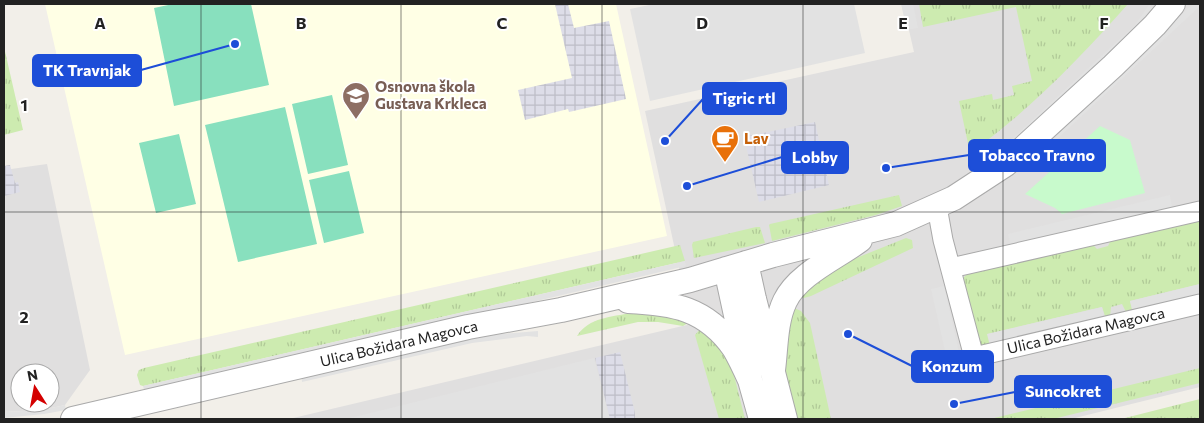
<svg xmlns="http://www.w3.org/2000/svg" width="1204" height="423" font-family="Commissioner,sans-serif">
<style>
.residential{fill:#e0dfdf;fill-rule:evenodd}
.education{fill:#ffffe5}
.grass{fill:url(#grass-tufts)}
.park{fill:#c8facc}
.pitch{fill:#88e0be}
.parking{fill:#e2e2e2}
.plaza{fill:url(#plaza-grid)}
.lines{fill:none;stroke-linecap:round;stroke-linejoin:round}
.minor-casing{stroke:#a9a9a9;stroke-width:21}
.tertiary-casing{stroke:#a9a9a9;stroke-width:26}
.minor{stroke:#fff;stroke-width:19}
.tertiary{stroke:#fff;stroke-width:24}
.grid{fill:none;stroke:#222;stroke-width:1;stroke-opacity:0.55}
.labels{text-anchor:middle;stroke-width:4;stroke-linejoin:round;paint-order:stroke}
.education-label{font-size:15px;font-weight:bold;fill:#785e54;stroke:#fff;text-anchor:start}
.food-label{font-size:15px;font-weight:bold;fill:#c56008;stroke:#fff;text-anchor:start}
.street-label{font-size:15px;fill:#222;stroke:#fff}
.grid-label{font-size:16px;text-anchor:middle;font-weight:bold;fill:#222;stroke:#fff;stroke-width:4;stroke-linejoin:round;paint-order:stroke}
.leader{fill:none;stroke:#1d4ed8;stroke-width:2}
.callout-dot{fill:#1d4ed8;stroke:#fff;stroke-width:2}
.callout{fill:#1d4ed8;stroke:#1d4ed8;stroke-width:2}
.callout-label{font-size:16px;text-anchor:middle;font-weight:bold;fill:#fff}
</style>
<defs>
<pattern id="grass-tufts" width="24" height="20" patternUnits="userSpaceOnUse" patternTransform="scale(1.25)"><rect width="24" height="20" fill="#cdebb0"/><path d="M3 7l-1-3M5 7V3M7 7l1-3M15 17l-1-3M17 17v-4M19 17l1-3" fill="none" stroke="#b0c997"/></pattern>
<pattern id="plaza-grid" width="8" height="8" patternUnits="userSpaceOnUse" patternTransform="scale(1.25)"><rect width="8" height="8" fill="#dddde8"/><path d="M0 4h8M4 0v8" fill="none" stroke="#bdbdc7"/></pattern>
</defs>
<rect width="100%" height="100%" fill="#f2efe9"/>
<!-- residential -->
<path class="residential" d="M903 4H1200V387L1071 419H289L691 324 645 111 914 52Z
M47 164 90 370 65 405 42 410 4 412V170ZM20 373H50V403H20Z"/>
<!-- education -->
<path class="education" d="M45 4H616L667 236 125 355Z"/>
<!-- grass -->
<path class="grass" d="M919 4H1128C1080 58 1029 111 970 153L959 101 992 94 993 100 1014 95 1012 86 1032 81 1016 7 923 27Z
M4 47 23 130 4 135Z
M899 195 902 206 876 215 772 241 769 225 770 224Z
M1200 218V284L1130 301 1133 312H1126L1122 304 1111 307 1110 317 1106 319 1102 307 988 334 990 345 988 348 978 345 962 279 967 274 1093 245 1097 249 1108 246 1110 242 1113 239Z
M756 227H760L765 243 694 258 692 245 693 242Z
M906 238 912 240 913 248 811 296 804 298 796 295 834 267Z
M680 245 685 261 143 386 140 385 137 375 139 370 144 368Z
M792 307 801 311 810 323 831 419H796L783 362Z
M631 313H670L688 323 683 326 658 322H638L577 336C589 317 612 317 631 313Z
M702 327 722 350 731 363 745 419H719L695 335Z
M1200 368V383L1053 419H990Z
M1200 399V419H1121Z"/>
<!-- park -->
<path class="park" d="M1100 126 1130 140 1145 193 1062 214 1055 208 1025 194Z"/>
<!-- pitch -->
<path class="pitch" d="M173 4H251L269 85 174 106 154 8Z
M332 95 348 165 308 174 292 104Z
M285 107 317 244 238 262 205 125Z
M179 134 196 204 156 213 139 143Z
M349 171 364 233 324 243 309 180Z"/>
<!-- parking -->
<path class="parking" d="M654 4H854L865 53 650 101 630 9Z
M901 4H913L918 28 907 30Z
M1193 4H1200V6L1042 153 1038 148 1113 76Z
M1149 5 1156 8 1154 13 980 173 976 167 1015 136 1135 25Z
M1170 195 1172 208 1011 246 1008 234Z
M685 261 686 266 145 393 143 386Z
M1200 284V298L1133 314 1130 301Z
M944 286 959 352 946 355 931 289Z
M1102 307 1105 319 990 346 987 334Z
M538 331V337L527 336 472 343 302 382 301 374 463 337Z
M594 358 610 419H346Z
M65 405 66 410 44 414 4 418V412L42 410Z"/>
<!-- plaza -->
<path class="plaza" d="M555 4H568L574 28 609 21 626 99 569 112 568 109 525 120 518 90 572 78Z
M815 122 829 185 759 202 744 137Z
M10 165 15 183 18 182 20 192 4 196V166Z
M620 352 635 413V419H610L595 358Z"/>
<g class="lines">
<defs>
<path id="minor" d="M937 207 943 240 974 357 1200 304
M951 268 1200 211"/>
<path id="tertiary" d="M746 263 754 299 785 419
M726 269 750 380 761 419
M628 301C673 303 706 308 734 348 740 358 745 369 750 380
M773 370C776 348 775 322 785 301 798 274 836 258 860 240
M73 419 468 327 561 310 690 280 773 255 896 224 954 198 1006 164 1113 66 1155 25 1173 4"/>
</defs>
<!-- minor casing -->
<use href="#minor" class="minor-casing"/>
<!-- tertiary casing -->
<use href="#tertiary" class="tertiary-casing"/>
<!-- minor -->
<use href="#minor" class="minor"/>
<!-- tertiary -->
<use href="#tertiary" class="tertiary"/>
</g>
<!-- grid -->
<path class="grid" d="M201 4V419M401 4V419M602 4V419M803 4V419M1003 4V419M4 212H1200"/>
<!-- icons -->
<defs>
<symbol id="school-pin" viewBox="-11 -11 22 30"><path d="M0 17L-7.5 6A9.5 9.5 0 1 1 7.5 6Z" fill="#8d6e63" stroke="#fff"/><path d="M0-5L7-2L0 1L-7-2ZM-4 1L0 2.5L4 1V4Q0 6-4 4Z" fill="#fff"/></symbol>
<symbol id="cafe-pin" viewBox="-11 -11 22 30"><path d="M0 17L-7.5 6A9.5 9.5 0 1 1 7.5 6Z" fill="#e8710a" stroke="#fff"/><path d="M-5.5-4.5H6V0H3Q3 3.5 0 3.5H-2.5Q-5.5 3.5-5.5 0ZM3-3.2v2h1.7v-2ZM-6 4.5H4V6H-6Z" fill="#fff"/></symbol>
</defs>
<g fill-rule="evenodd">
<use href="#school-pin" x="340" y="80" width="32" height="43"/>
<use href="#cafe-pin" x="709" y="123" width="32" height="43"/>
</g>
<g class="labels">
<!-- education labels -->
<g class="education-label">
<text x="375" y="92">Osnovna škola<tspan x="375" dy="17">Gustava Krkleca</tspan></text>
</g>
<!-- food labels -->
<g class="food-label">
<text x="744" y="144">Lav</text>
</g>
<!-- street labels -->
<g class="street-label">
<text transform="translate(1086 331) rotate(-13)" y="5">Ulica Božidara Magovca</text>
<text transform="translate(399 344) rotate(-13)" y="5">Ulica Božidara Magovca</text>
</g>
</g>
<g class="grid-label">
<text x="100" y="29">A</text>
<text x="301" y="29">B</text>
<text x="502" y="29">C</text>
<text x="702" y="29">D</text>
<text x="903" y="29">E</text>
<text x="1104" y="29">F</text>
<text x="24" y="111">1</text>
<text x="24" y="323">2</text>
</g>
<!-- callouts -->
<path class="leader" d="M235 44L141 70M665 141L703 99M886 168L969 155M687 186L782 157M848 334L912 366M954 404L1015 392"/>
<g class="callout-dot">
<circle cx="235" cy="44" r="5"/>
<circle cx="665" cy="141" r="5"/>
<circle cx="886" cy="168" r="5"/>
<circle cx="687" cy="186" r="5"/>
<circle cx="848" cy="334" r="5"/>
<circle cx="954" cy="404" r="5"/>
</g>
<g class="callout">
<rect x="33" y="55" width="108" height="31" rx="5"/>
<rect x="703" y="83" width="83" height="31" rx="5"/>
<rect x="969" y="140" width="136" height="31" rx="5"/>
<rect x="782" y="142" width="66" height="31" rx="5"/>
<rect x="912" y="351" width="81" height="31" rx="5"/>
<rect x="1015" y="376" width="96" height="31" rx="5"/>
</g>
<g class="callout-label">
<text x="87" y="76">TK Travnjak</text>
<text x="744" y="104">Tigric rtl</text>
<text x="1037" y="161">Tobacco Travno</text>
<text x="815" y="163">Lobby</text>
<text x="952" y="372">Konzum</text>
<text x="1063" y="397">Suncokret</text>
</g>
<!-- border -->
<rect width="1204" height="423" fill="none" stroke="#222222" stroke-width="10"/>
<!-- north arrow -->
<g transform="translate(35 388) rotate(349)"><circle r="24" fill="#ffffff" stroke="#a7a7a7"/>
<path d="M0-4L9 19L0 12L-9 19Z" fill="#d40000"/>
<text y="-8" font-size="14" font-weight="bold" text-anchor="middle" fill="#222222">N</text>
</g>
</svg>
